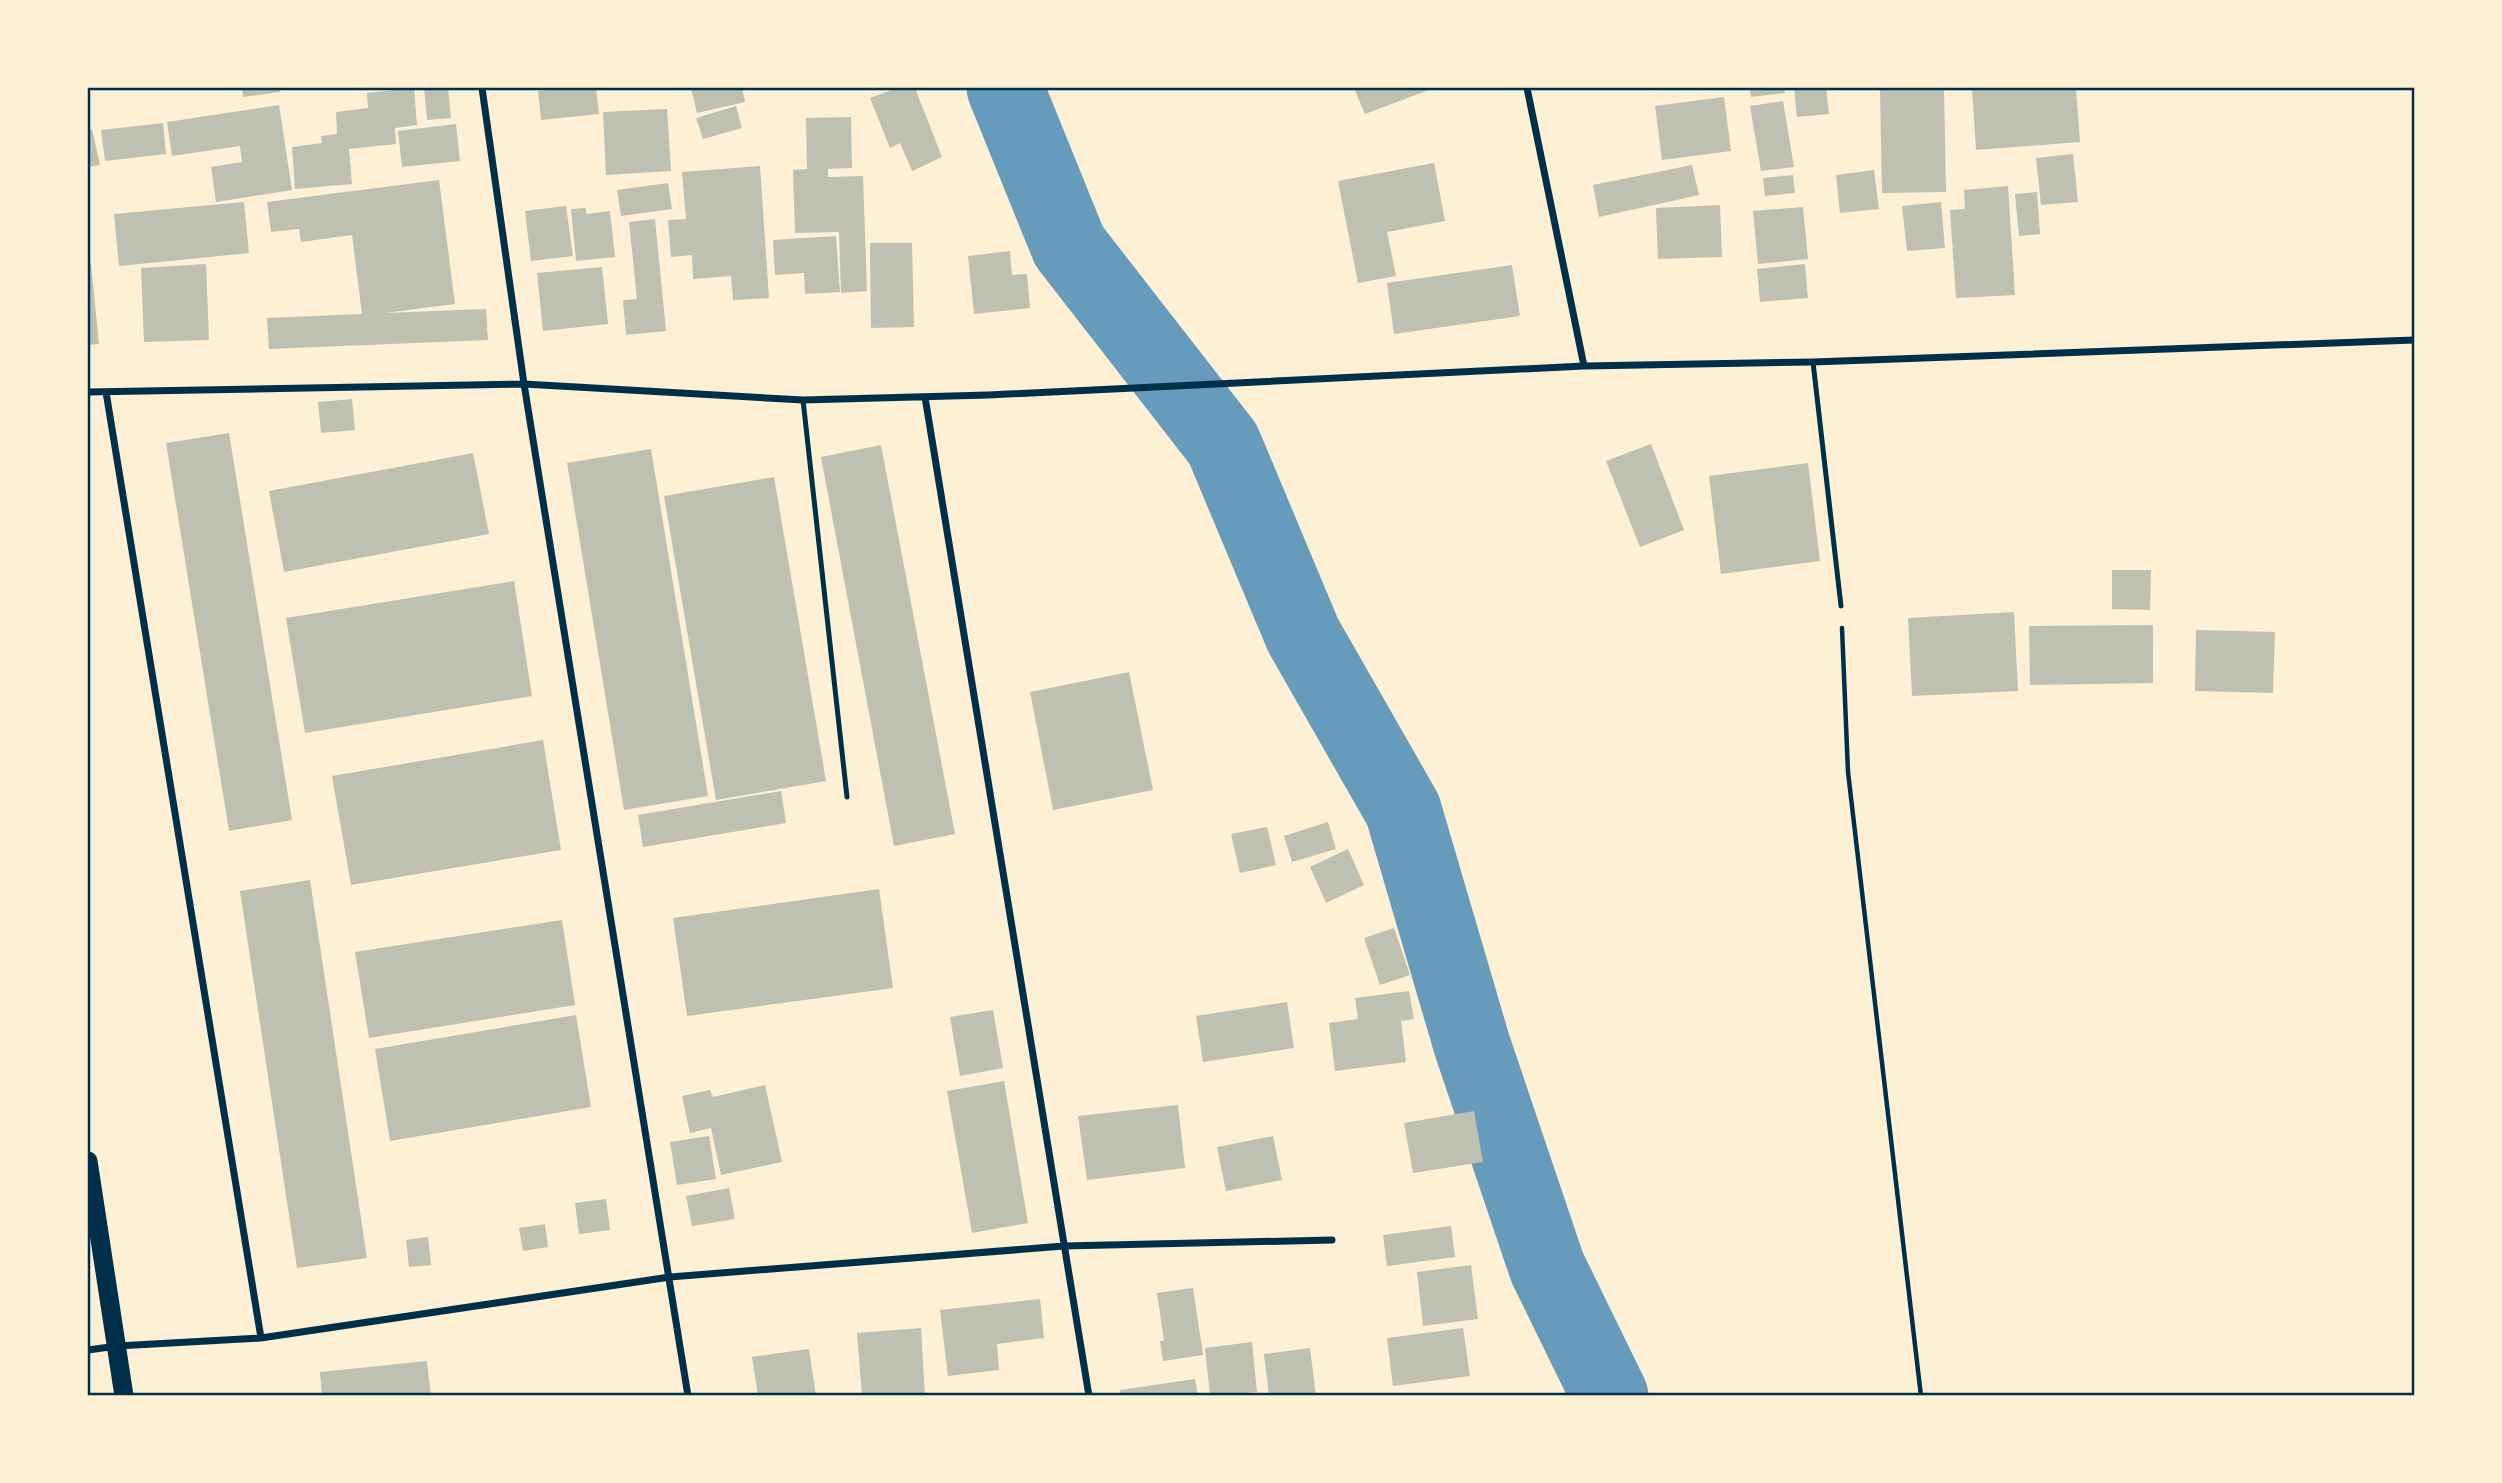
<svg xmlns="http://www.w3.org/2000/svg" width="2502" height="1483" font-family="'Libre Baskerville',serif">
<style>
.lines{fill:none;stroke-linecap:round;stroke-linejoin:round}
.river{stroke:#669bbc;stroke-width:77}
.building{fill:#bec0b2}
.path{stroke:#003049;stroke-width:4.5}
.service{stroke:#003049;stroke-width:5}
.minor{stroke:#003049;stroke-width:7}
.trunk{stroke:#003049;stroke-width:19}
.neatline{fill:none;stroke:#003049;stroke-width:2.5}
</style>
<rect width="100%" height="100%" fill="#fdf0d5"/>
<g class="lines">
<!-- river -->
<path class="river" d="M1005 88 1069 246 1223 444 1303 635 1403 810 1472 1045 1547 1267 1610 1396"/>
</g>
<!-- building -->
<path class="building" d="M242 88H279L280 92 243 97Z
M414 88 417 125 395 128 396 144 349 149 352 184 295 189 292 147 322 143 321 136 337 134 336 112 368 108 367 93Z
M424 88H448L451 118 427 120Z
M573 88H596L599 114 541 120 538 91Z
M691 88H742L745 102 697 113Z
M897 88H915L942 157 912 171 900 143 890 148 870 98Z
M1354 88H1434L1365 114Z
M1750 88H1784L1785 93 1751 97Z
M1794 88H1826L1829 114 1797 117Z
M1880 88H1944L1946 192 1882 193Z
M1972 88H2076L2080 142 1976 150Z
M1724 97 1731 151 1662 160 1655 106Z
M1783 101 1794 167 1761 171 1750 106Z
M279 105 292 190 216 202 211 167 242 162 240 146 172 156 167 122Z
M736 106 742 128 703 139 696 118Z
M667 109 671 171 606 175 603 112Z
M851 117 852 168 828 169V177L863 176 867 291 841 293 839 232 795 233 793 170 807 169 806 118Z
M163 123 166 154 105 161 101 130Z
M456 124 460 161 402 167 398 131Z
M92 129 100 165 88 167V130Z
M2073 154 2078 202 2041 205 2036 158Z
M1434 163 1445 221 1387 232 1396 276 1358 283 1338 181Z
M1692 165 1699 195 1599 217 1593 185Z
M760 166 769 298 733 300 731 276 693 279 692 255 671 257 668 220 686 219 682 172Z
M1874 170 1879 209 1840 213 1836 175Z
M1793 175 1795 193 1765 196 1763 178Z
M439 180 455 304 385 313 486 309 488 340 269 349 267 318 362 314 352 235 301 242 299 229 271 232 267 202Z
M668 183 672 209 621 216 617 190Z
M2008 186 2015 295 1956 298 1950 210 1965 209 1964 190Z
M2037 192 2040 234 2019 236 2015 194Z
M244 202 249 253 119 266 114 214Z
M1941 202 1945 248 1907 251 1902 206Z
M1720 205 1722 257 1658 259 1656 208Z
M566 206 573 256 531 261 525 211Z
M1803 207 1808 259 1758 264 1753 211Z
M586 208V214L610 211 615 257 576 261 571 209Z
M655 219 666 331 626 335 623 300 637 299 629 222Z
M836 236 840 292 805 294 804 273 775 275 773 240Z
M870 243H912L914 327 871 328Z
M1010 251 1012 275 1027 274 1030 308 974 314 968 256Z
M88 263H91L99 344 88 345Z
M206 264 209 340 144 342 141 268Z
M1805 264 1808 298 1760 302 1757 269Z
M1512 265 1520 316 1394 334 1387 283Z
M602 267 608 324 543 331 537 273Z
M352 399 355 430 321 433 318 402Z
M229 433 292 820 229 831 166 443Z
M1651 444 1684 530 1640 547 1606 461Z
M881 445 955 834 894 846 821 457Z
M651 449 708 796 624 810 567 463Z
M473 453 489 534 284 572 269 491Z
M1808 463 1820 561 1721 574 1709 476Z
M774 477 826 781 716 800 664 496Z
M2112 570H2151L2150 610 2112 609Z
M514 581 532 696 305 733 286 618Z
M2014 612 2018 691 1912 696 1908 618Z
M2153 625V683L2030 685 2029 626Z
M2196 630 2275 632 2273 693 2195 691Z
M1129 672 1153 790 1053 810 1030 692Z
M543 740 561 850 351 885 332 776Z
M781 791 786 823 643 847 638 815Z
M1328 822 1336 849 1292 862 1284 836Z
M1267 827 1276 865 1240 873 1231 834Z
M1348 849 1364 885 1326 903 1310 867Z
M310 880 367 1258 297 1268 240 891Z
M879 889 893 988 687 1016 673 918Z
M562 920 575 1005 369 1038 355 952Z
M1394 928 1410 975 1380 985 1364 938Z
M1409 991 1414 1019 1401 1021 1406 1062 1335 1071 1329 1023 1358 1019 1355 998Z
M1287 1002 1294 1048 1203 1062 1196 1016Z
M993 1010 1003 1068 960 1076 950 1017Z
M576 1015 591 1107 390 1141 375 1049Z
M1004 1081 1028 1223 972 1233 947 1091Z
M765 1085 782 1162 721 1175 711 1128 690 1133 682 1096 710 1090 713 1097Z
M1178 1105 1185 1168 1087 1180 1078 1116Z
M1474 1111 1483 1162 1413 1173 1404 1123Z
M709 1136 716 1179 677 1185 670 1142Z
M1273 1136 1282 1180 1226 1191 1217 1147Z
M729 1188 735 1219 692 1226 686 1196Z
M606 1199 610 1230 579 1234 575 1203Z
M545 1224 548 1247 523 1251 519 1228Z
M1451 1226 1455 1257 1387 1266 1383 1235Z
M428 1237 431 1265 409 1267 406 1240Z
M1471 1265 1478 1319 1423 1326 1417 1272Z
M1193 1288 1203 1355 1163 1361 1160 1341H1164L1157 1293Z
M1040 1299 1044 1338 997 1344 999 1370 948 1376 940 1310Z
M921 1328 925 1396H862L857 1333Z
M1463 1328 1470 1376 1393 1386 1387 1338Z
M1252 1342 1257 1392 1210 1396 1205 1348Z
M1310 1348 1316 1396H1269L1264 1354Z
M809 1349 816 1396H758L752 1357Z
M427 1361 431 1396H322L320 1372Z
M1195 1379 1198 1396H1121L1120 1390Z"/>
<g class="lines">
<!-- path -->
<path class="path" d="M1842 628 1848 772 1921 1396"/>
<!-- service -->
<path class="service" d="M1813 362 1841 606
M803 400 847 797"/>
<!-- minor -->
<path class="minor" d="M482 88 524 384 688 1396
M1527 88 1584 366 1813 362 2414 340
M88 392 524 384 803 400 988 395 1584 366
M106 392 261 1338
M925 397 1089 1396
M88 1350 117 1346 261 1338 670 1277 1064 1246 1332 1240"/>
<!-- trunk -->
<path class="trunk" d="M88 1161 124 1396"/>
</g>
<!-- border -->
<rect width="2502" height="1483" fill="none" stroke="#fdf0d5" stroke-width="178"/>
<rect x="89" y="89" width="2324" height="1305" class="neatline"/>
</svg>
